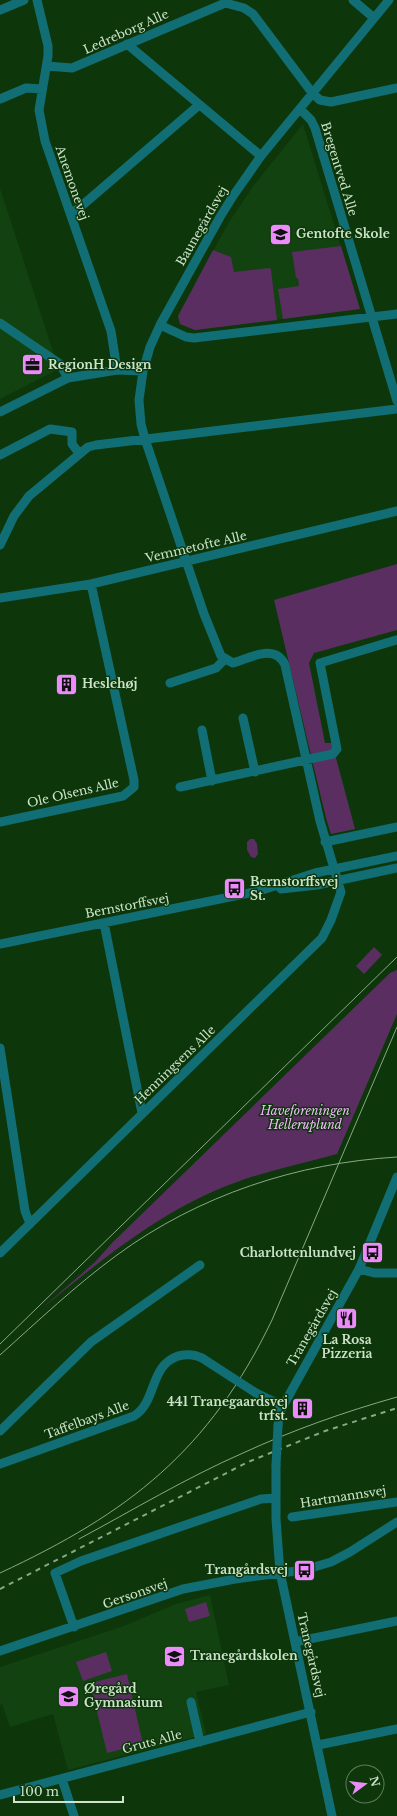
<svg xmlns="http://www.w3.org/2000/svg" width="397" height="1816" font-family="'Libre Baskerville',serif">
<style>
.built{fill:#12420f}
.green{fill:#5b2e62}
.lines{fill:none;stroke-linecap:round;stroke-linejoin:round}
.minor{stroke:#116e74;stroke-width:9}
.tram{stroke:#89a786;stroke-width:1}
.rail{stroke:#89a786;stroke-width:2;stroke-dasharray:5 5;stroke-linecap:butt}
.minor-bridge{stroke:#116e74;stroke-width:9}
.labels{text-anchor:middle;stroke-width:3;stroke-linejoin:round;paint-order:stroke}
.street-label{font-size:12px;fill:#cde4ca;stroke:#0d370b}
.poi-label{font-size:12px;font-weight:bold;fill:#cde4ca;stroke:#0d370b;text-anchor:start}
.park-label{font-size:12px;font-style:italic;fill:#f5b6fe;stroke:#0d370b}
</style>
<rect width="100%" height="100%" fill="#0d370b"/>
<!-- built -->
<path class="built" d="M303 124 360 309 195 330 180 324 178 316 229 222 254 185Z
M0 188 58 367 53 372 0 399Z
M210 1595 229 1685 196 1692 206 1734 68 1770 53 1714 10 1727 2 1704 0 1705V1667L121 1627 176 1604Z"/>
<!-- green -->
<path class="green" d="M341 246 360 309 283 319 278 289 299 286 298 278H296L292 252Z
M213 250 231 257 234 272 270 268 271 270 277 320 195 330 180 324 178 316Z
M397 564V630L314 653 309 663 325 743H332L355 829 331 834 326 818 274 600Z
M250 839H254L257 844 258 854 255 858 251 857 247 850V842Z
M374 947 382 955 364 974 356 966Z
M397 970V1014L337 1154C304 1163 270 1170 237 1182 163 1208 102 1260 41 1309L95 1262 113 1242 390 973Z
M206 1602 210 1616 189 1622 185 1609Z
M106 1652 112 1671 83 1681 76 1662Z
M127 1674 143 1744 107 1753 90 1683Z"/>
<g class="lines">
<!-- minor -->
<path class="minor" d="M37 0 48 46V56L39 110 45 141 111 331 117 370
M353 0 374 18
M0 10 24 0
M127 44 261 156
M47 66 72 68 225 3 244 8 253 14 313 94 320 100 331 102 397 88
M0 99 26 88 42 89
M300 109 311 120 315 128 397 401
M70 213 78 209 199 105
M0 323 60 364 68 378
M160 325 186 337 194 338 397 314
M0 412 68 378 117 370 143 371
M0 455 50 429 72 432V444L79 453
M0 545 14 516 29 496 88 447 96 445 397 409
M0 598 91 584 397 511
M170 683 216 668 224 660
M243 718 255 772
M202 730 212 781
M180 787 333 754 337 749 320 663 396 640
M0 822 123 796 134 787V780L91 584
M325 842 397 827
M281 889 317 885 397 868
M104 923 142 1113
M0 944 259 891 315 873 397 856
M0 1048 25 1211 30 1224
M0 1253 322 938 331 920 341 892 320 821 285 665C275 643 250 658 233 663L221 656 204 614 145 439 141 424 139 400 143 371 150 347 160 325 220 217 233 196 261 156 389 0
M359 1269 374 1273H397
M256 1393 283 1406
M278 1426 279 1415 283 1406 359 1269 397 1177
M0 1431 91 1342 200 1265
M0 1464 134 1416C157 1402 149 1366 178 1356 187 1354 193 1354 202 1358
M276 1465V1519L280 1572 332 1816
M292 1517 397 1502
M74 1627 55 1573 81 1561 261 1499 276 1498
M295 1642 397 1621
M0 1651 183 1589 235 1579 304 1570 331 1562 350 1552 397 1522
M191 1702 200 1742
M318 1745 397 1729
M62 1779 74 1816
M0 1795 311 1712"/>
<!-- tram -->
<path class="tram" d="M0 1344 397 957
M0 1355C38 1321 76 1285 117 1255 199 1195 297 1163 397 1157
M79 1539C133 1510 186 1478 243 1453 293 1430 344 1412 397 1397
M0 1573C129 1513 209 1451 272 1320L397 1027"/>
<!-- rail -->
<path class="rail" d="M0 1589 248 1462 325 1431 397 1408"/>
<!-- minor-bridge -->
<path class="minor-bridge" d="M202 1358 256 1393
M276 1465 278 1426"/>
</g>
<!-- icons -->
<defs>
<symbol id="school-square" viewBox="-11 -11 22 22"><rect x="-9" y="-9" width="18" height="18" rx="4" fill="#ec8cfa" stroke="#0d370b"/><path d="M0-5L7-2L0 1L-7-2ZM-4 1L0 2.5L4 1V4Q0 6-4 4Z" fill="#111"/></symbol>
<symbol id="office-square" viewBox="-11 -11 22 22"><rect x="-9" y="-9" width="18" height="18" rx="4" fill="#ec8cfa" stroke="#0d370b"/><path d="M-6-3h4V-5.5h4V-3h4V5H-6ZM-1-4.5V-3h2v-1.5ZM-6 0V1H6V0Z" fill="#111"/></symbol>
<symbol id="building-square" viewBox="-11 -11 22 22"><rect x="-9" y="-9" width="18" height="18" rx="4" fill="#ec8cfa" stroke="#0d370b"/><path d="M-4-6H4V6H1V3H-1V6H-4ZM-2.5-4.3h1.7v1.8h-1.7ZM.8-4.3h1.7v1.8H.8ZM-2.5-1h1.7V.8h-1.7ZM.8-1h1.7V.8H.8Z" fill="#111"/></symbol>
<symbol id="bus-square" viewBox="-11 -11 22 22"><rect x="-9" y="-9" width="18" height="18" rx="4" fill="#ec8cfa" stroke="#0d370b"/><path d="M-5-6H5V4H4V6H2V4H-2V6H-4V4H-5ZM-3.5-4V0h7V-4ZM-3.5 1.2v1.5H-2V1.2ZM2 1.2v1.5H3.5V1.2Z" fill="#111"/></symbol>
<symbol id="restaurant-square" viewBox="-11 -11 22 22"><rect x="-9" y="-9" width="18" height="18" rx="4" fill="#ec8cfa" stroke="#0d370b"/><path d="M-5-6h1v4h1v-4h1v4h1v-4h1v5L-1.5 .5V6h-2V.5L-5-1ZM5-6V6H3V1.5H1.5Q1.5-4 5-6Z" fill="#111"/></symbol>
</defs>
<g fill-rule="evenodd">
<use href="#school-square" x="268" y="222" width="25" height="25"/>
<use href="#office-square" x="20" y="352" width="25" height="25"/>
<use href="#building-square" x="54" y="672" width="25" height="25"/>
<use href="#bus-square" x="222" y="876" width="25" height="25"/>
<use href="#bus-square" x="360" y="1240" width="25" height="25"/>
<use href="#restaurant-square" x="334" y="1306" width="25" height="25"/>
<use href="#building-square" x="290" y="1396" width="25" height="25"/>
<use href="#bus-square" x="292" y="1558" width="25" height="25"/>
<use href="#school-square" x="162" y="1644" width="25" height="25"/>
<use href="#school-square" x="56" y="1684" width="25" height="25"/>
</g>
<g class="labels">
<!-- street labels -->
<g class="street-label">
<text transform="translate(126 32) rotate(-24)" y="4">Ledreborg Alle</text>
<text transform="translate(339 169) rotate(73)" y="4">Bregentved Alle</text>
<text transform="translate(72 183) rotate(71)" y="4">Anemonevej</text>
<text transform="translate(202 226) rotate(-60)" y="4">Baunegårdsvej</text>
<text transform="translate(196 547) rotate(-13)" y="4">Vemmetofte Alle</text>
<text transform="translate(73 793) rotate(-13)" y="4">Ole Olsens Alle</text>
<text transform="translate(127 906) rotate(-11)" y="4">Bernstorffsvej</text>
<text transform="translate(175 1065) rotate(-44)" y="4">Henningsens Alle</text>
<text transform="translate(312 1328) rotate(-60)" y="4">Tranegårdsvej</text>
<text transform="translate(87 1420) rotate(-20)" y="4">Taffelbays Alle</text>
<text transform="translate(343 1497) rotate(-9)" y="4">Hartmannsvej</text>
<text transform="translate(135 1594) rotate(-19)" y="4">Gersonsvej</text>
<text transform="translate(311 1655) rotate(77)" y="4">Tranegårdsvej</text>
<text transform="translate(152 1742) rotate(-15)" y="4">Gruts Alle</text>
</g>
<!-- poi labels -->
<g class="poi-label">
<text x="296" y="238">Gentofte Skole</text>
<text x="48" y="369">RegionH Design</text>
<text x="82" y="688">Heslehøj</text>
<text x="250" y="886">Bernstorffsvej<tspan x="250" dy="14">St.</tspan></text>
<text x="356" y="1257" text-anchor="end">Charlottenlundvej</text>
<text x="347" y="1344" text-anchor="middle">La Rosa<tspan x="347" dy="14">Pizzeria</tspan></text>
<text x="288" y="1406" text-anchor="end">441 Tranegaardsvej<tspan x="288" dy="14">trfst.</tspan></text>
<text x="288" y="1574" text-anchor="end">Trangårdsvej</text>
<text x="190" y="1660">Tranegårdskolen</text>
<text x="84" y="1693">Øregård<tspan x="84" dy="14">Gymnasium</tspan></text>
</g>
<!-- park labels -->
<g class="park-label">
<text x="305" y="1115">Haveforeningen<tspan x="305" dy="14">Helleruplund</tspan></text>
</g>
</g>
<!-- north arrow -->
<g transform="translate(365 1784) rotate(75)"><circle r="19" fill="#0d370b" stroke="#5a7c57"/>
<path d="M0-3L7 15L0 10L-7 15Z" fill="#ec8cfa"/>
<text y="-6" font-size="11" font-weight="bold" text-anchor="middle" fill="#cde4ca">N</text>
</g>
<!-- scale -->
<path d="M14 1796v6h109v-6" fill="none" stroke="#cde4ca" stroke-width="2"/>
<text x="20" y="1796" font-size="12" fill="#cde4ca" stroke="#0d370b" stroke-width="3" paint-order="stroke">100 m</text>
</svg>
